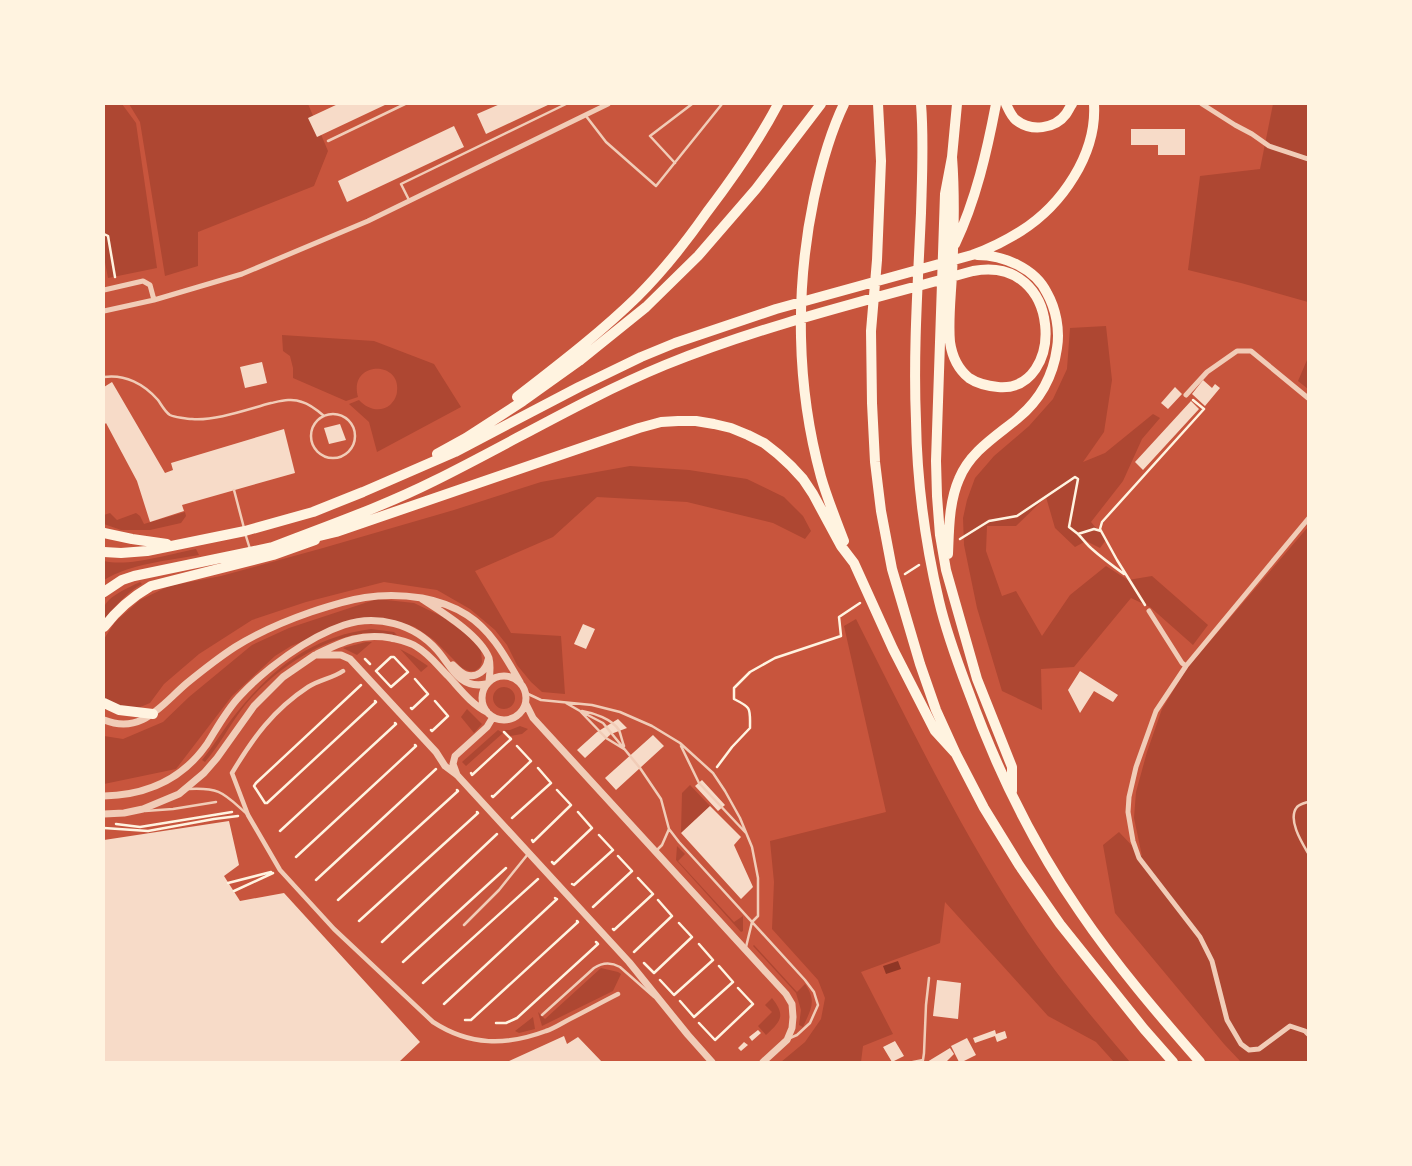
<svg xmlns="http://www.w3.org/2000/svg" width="1412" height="1166" font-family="Roboto,sans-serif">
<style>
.green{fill:#ae4732}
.water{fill:#8f3625}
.building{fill:#f7dbc8}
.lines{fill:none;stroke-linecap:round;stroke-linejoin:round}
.path{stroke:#fff3e0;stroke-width:2.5}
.service{stroke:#f1ccb7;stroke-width:2.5}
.pedestrian{stroke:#f1ccb7;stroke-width:4.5}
.minor{stroke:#f1ccb7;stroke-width:5}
.tertiary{stroke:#f1ccb7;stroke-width:7}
.motorway{stroke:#fff3e0;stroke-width:10}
</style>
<rect width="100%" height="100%" fill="#c8553d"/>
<!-- green -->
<path class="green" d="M104 104H122L136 123 157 268 108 278 104 257Z
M129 104H308L328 151 314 186 198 232V266L165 276 140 122Z
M1273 104H1308V302L1241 283 1188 270 1200 176 1260 169Z
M1106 326 1112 380 1104 432 1083 462 1105 453 1153 414 1160 418 1142 439 1123 481 1091 522 1106 540 1100 548 1086 541 1075 547 1055 528 1046 497 1016 526H987L986 551 1002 596 1016 591 1042 636 1070 595 1106 566 1128 580 1152 576 1208 625 1193 645 1150 607 1131 598 1074 667 1041 669 1042 710 1002 691 977 608 964 545 963 518 967 500 975 478 994 456 1029 426 1053 399 1067 369 1070 328Z
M282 335 374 341 434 364 461 407 377 452 369 422 349 404 359 400C367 409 380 413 390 405 394 401 397 396 397 391 401 360 348 361 358 397L346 401 293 378V368L290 356 283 351Z
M1307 360 1308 361V389L1298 381Z
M630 466 689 470 747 479 784 497 803 516 811 531 805 539 773 523 687 502 597 497 553 537 475 571 511 633 561 636 565 694 542 692 531 682 517 665 507 645 495 630 470 609 437 590 384 582 306 602 252 620 199 654 164 684 150 703 138 708 126 709 104 699V639L115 622 140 600 169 586 221 576 323 548 454 510 541 482Z
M185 512 186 516 181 523 150 530H121L104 524V515L110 513 117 520 136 513 140 516 144 524Z
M1308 527V1062H1241L1224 1044 1115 913 1103 845 1119 832 1142 856 1134 818 1136 792 1147 752 1162 709 1187 668Z
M196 549 199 555C167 561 132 563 104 580V561C129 567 170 554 196 549Z
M140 582 142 584C126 593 114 607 104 621 104 617 103 612 104 608 106 597 130 587 140 582Z
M377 599 414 603 441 616 466 634 481 650 482 662 480 667 475 671H469L462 668 434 640 415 627 388 619 374 620 336 629 291 646 275 656 232 696 176 769 104 784V736L123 739 163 722 189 697 252 645 289 628Z
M856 619C907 720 957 823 1019 919 1052 970 1091 1016 1130 1062H1114L1096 1042 1048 1016 945 902 940 943 861 972 893 1034 863 1046 861 1062H781L805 1042 821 1019 825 998 818 980 772 929 774 882 770 841 886 812 844 626Z
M371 629 394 632 397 635C384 636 372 631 359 634 316 641 268 675 242 709 229 726 219 746 205 762L202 760C213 747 221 733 231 720 268 672 309 637 371 629Z
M366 642H372L357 655 343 648Z
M400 649 413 656 428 666 421 672Z
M493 698a11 11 0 1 1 22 0a11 11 0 1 1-22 0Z
M467 709 482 724 474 733 461 717Z
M520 726 528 729 522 734 510 736 503 730H510Z
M498 730 503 733 466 766 462 762Z
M690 785 710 806 681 833 682 793Z
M677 846 685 854 678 861 734 922 743 916V931L741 932 676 860Z
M754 945 797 992 805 984C817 1001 811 1009 803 1027L799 1025 801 1010 796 993 753 946Z
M601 968 618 972 621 974 613 991 542 1026 538 1012 545 1019Z
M772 998C786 1016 781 1021 766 1035L758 1026 772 1012 765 1005Z
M533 1017 535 1029 519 1033 515 1031Z"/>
<!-- water -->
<path class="water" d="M898 961 901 969 886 974 883 966Z"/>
<!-- building -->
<path class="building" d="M338 104H387L317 137 308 118Z
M500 104H550L486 134 477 114Z
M454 126 464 147 347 202 338 181Z
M1131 129H1185V155H1158V145H1131Z
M262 362 267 383 245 388 240 367Z
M1203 380 1212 388 1215 384 1220 388 1205 406 1192 394Z
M112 382 165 473 173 470 171 463 284 429 295 473 182 505 184 511 150 522 137 481 106 423 104 425V387Z
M1175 387 1182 394 1168 409 1161 403Z
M1191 401 1199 409 1143 470 1135 462Z
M340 424 346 440 329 444 324 428Z
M583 624 595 629 586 649 574 644Z
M1080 671 1118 695 1113 702 1094 691 1080 713 1068 690Z
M618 719 627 728 611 734 585 758 577 750 597 732Z
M653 735 664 746 616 790 605 778Z
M702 780 725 805 718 811 695 786Z
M710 806 741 837 734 845 753 887 741 899 681 833Z
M229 821 239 865 224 876 240 901 284 893 420 1042 399 1062H104V840Z
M937 980 961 983 958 1019 933 1016Z
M758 1030 761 1033 752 1041 749 1037Z
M995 1030 996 1034 1005 1031 1007 1038 997 1042 995 1036 975 1043 973 1038Z
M564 1036 567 1044 578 1037 602 1062H507Z
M967 1038 976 1055 962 1062H959L951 1046Z
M895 1041 904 1056 892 1062 883 1047Z
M744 1042 748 1045 741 1051 738 1048Z
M950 1048 954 1054 946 1062H927Z"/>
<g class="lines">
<!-- path -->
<path class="path" d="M104 234 108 236 115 277
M1078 534C1083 539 1087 545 1092 549 1102 558 1113 566 1124 574
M960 539 989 521 1017 516 1075 477 1078 479 1069 527 1078 534 1094 529 1101 531
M905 574 919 565
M1145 605 1117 560 1100 529 1102 522 1204 409 1193 400
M391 657H394L408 672 391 687 376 671Z
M365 659 370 664
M361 685 256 783 254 786 265 803H267L376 702 375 701
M411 708 412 709 428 694 415 679
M431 730 432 731 448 716 435 701
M717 767 732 747 750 728C750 708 752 708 734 699V688L750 672 775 658 841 636 839 617 860 603
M471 773 472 775 511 739 504 732
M492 796 493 797 531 761 517 746
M512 818 551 783 538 768
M116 824 140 827 232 812
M104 828 148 831 214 819 238 816
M280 831 396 724 395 723
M532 840 533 842 571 805 557 790
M296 857 416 746 415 745
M552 862 554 864 592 828 578 812
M316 880 436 769
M228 883 271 872
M572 884 574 885 613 850 599 835
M234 891 273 873
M338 900 458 791 457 790
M593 907 632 871 618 856
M359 921 478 813 477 812
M613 929 614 930 653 894 638 878
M382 942 497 834
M634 952 672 916 658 900
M403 962 506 868
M644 963 654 973 692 937 679 923
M660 980 674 995 713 960 699 944
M423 983 538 879
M680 1001 694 1017 733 982 719 966
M444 1004 557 899 555 898
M465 1020H471L578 922 577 921
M496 1023H506L517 1018 598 944 596 942
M699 1023 715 1040 753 1004 738 988"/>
<!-- service -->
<path class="service" d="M586 116 606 142 656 186 722 104
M328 141 405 104
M675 163 650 136 692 104
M409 200 401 184 566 104
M104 377C125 374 144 384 158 400 161 404 165 412 170 415 174 417 188 419 192 419 216 421 248 409 271 403 281 401 292 398 302 402 310 404 317 410 324 416
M311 436a22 22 0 1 1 44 0a22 22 0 1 1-44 0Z
M234 490 244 528
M245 533 250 549
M526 693 541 700 592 705 620 712 652 726 680 743 713 773 725 791 740 818 752 847 758 878V916L752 922 746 947
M566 703 580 711 606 738 624 749
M580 711 603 723 640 768 661 799 669 829 679 842 805 980 814 992 818 1005 810 1023 797 1035 790 1038
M582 711C594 713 612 719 619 730 621 735 622 741 624 746
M681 746 699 783 746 833
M188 789C221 787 224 794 247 814
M1308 802C1305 803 1300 804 1297 807 1287 819 1302 843 1308 853
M145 811 173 809 216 802
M656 851 662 845 669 829
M464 925 499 890 528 854
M542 1015 594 968C603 962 611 962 620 967L654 997
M913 1062 923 1060 924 1053 926 1005 929 978"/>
<!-- pedestrian -->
<path class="pedestrian" d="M343 671C333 678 319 680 308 687 273 710 253 738 232 773L248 815 280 870 334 929 433 1022C470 1046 506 1046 546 1031 555 1028 562 1023 570 1019 586 1011 602 1002 618 994"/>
<!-- minor -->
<path class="minor" d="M1202 104 1235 125 1252 134 1269 146 1308 159
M104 290 143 281 150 285 154 300
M104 311 154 300 242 274 368 221 608 104
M1186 395 1207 372 1237 351H1251L1308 398
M1308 519 1186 666 1156 711 1136 767 1129 797 1128 812 1133 841 1139 858 1200 937 1212 961 1227 1020 1241 1044 1249 1050 1259 1049 1290 1026 1305 1031 1308 1034
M1149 611 1182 663 1186 666"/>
<!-- tertiary -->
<path class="tertiary" d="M422 599C442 612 480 635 489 658 491 666 490 673 489 681
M317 654C344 641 361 633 391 638 399 640 410 642 417 647 429 654 438 666 448 676 460 689 471 704 487 712
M453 665C457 669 461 673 466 675 477 678 486 671 488 660
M482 698a22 22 0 1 1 44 0a22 22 0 1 1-44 0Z
M526 704 533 718 786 994 792 1004 793 1017 792 1028 787 1040 763 1062
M104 720C142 735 161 705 187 683 203 670 218 658 235 647 259 632 285 621 311 612 350 599 379 591 422 598 438 601 453 606 467 615 492 631 506 658 520 682
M457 775 453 764 455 756 487 727 493 717
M104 796C147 795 182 780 207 744 217 728 226 711 239 697 265 669 308 637 344 625 377 614 414 624 437 650 445 659 452 672 461 679 469 685 477 686 486 684
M104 814 124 813 143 809 179 794 204 773 217 758 254 706 283 677 315 655H341L350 659 436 752 445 766 457 775 629 962 688 1035 712 1062"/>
<!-- motorway -->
<path class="motorway" d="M844 104C830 133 821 166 814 198 795 289 796 386 821 477 827 498 836 520 844 541
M878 104 881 161 877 260 871 331 872 403 875 462 881 511 892 569 920 664 936 710 956 754 984 808 1019 865 1060 924 1144 1029 1173 1062
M921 104C924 140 922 177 921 213 918 282 913 352 916 421 917 481 925 542 939 601 946 631 957 661 968 690 996 768 1033 844 1080 912 1116 965 1158 1014 1200 1062
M957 104 952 157 945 194 936 461 937 496 940 535 946 570 977 679 1012 767V791
M1006 104C1009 110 1011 116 1016 120 1031 132 1055 129 1066 114 1068 111 1070 107 1072 104
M955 244C976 200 987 151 996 104
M517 397C558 365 599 334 637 297 663 271 686 242 707 212 733 178 758 142 778 104
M437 454 466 438 523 401 579 361 646 307 698 256 756 189 821 104
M104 533 132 539 167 544
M307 539 336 532 639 428 661 422 678 421H696L714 424 731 428 748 435 764 443 778 454 791 466 803 479 813 494 841 546 854 563 893 649 935 731 956 754
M273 547C327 526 382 507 434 481 511 443 585 398 665 365 764 325 869 300 973 271 1064 254 1066 393 998 387 988 386 978 384 969 378 958 369 952 356 950 342 948 320 951 296 952 274 954 235 955 196 952 157
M104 552 121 553 147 551 245 531 313 512 363 492 455 452 579 387 641 357 675 343 776 309 972 255C989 249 1005 241 1021 231 1062 205 1097 154 1094 104
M948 554C949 529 949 502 959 479 970 452 995 437 1017 419 1039 401 1053 377 1057 348 1060 330 1056 309 1047 293 1035 268 1003 255 977 255
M104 592 122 580 134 576 278 546
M104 627C117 610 132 597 151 586L273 555 315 540
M104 703 119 710 153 714"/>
</g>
<!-- border -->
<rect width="1412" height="1166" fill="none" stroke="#fff3e0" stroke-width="210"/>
</svg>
